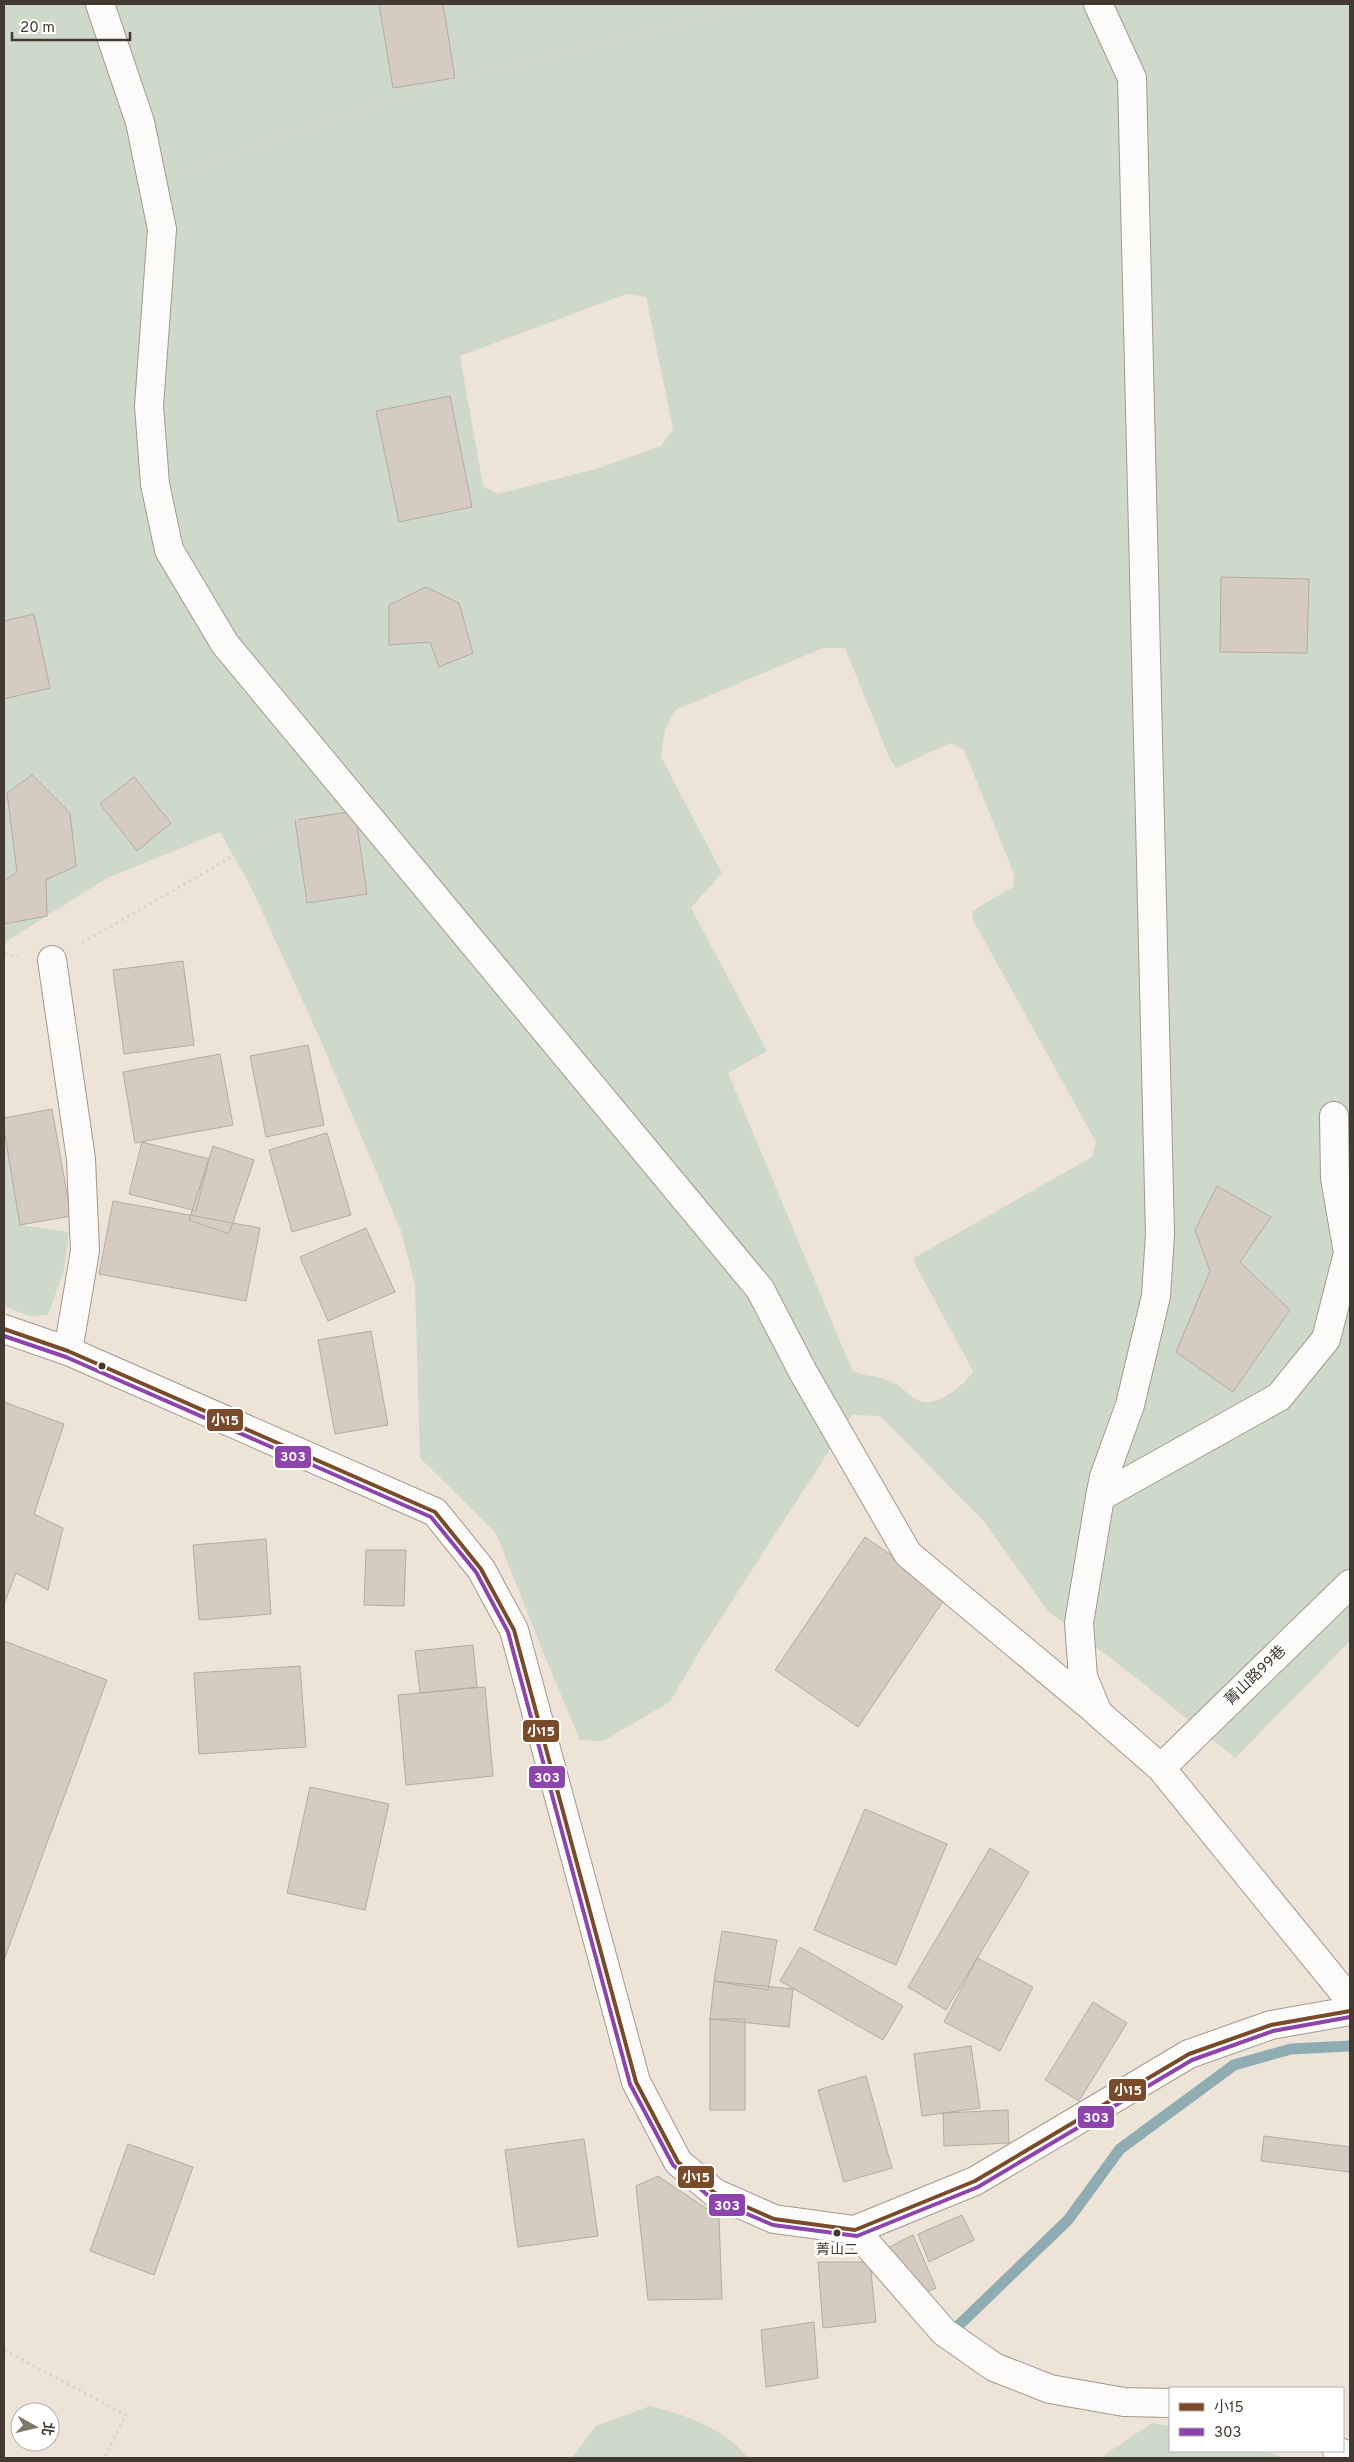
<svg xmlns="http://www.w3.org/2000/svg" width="1354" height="2462" font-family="Overpass,'Noto Sans TC',sans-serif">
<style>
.green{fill:#ced9c9;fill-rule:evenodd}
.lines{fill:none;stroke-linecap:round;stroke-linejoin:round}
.stream{stroke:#8facb3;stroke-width:11}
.building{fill:#d6cbc0;stroke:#b4aba2}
.minor-casing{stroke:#a19990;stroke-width:30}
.path{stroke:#d7d4d0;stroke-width:3;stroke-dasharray:2.5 4;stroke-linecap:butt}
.minor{stroke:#fcfbf9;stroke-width:28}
.bus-1-casing{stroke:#fff;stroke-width:8}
.bus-2-casing{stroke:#fff;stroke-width:8}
.bus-1{stroke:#7a4b2a;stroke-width:4}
.bus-2{stroke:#8e44ad;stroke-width:4}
.bus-dot{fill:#423a31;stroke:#fff;stroke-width:2}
.labels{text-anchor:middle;stroke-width:5;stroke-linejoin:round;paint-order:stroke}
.bus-label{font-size:14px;fill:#423a31;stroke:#fff}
.street-label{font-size:15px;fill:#423a31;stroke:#fff}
.line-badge{stroke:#fff;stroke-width:2}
.badge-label{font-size:14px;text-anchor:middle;font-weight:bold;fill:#fff}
</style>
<rect width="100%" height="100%" fill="#eee3d7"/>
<!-- green -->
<path class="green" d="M4 4H1350V1641L1235 1758 1139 1680 1048 1611 983 1520 880 1416 852 1415 699 1652 670 1702 603 1741 580 1740 543 1652 496 1533 420 1458 415 1285 401 1231 321 1041 251 887 220 832 107 878 7 941 4 950ZM626 294 646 297 673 429 661 446 596 469 497 494 483 486 460 356ZM823 648H845L889 757 896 768 950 743 964 750 1014 874 1013 887 972 911 973 920 1096 1142 1092 1157 914 1258 915 1264 973 1371C966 1384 938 1406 923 1402 913 1400 904 1388 894 1383 883 1377 866 1375 853 1372L728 1073 767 1051 691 908 722 873 661 757 665 729 675 710Z
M4 1129 20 1225 69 1232 64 1270 48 1315 29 1316 4 1306Z
M650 2406C686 2415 724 2428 748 2458H572L596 2426Z
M1152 2423 1170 2426V2451H1265L1284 2458H1100Z"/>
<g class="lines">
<!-- stream -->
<path class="stream" d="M958 2326 1068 2220 1120 2149 1234 2065 1291 2049 1350 2046"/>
</g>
<!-- building -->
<path class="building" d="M379 4H443L455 78 393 88Z
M450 396 472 507 399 522 376 411Z
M1221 577 1309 579 1307 653 1220 652Z
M426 587 459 603 473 653 439 667 430 642 389 645V605Z
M34 614 50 688 4 699V621Z
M32 775 70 813 76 866 46 880 47 916 4 924V881L17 872 7 793Z
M134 777 171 823 137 851 100 804Z
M355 811 367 894 307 903 295 820Z
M183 961 194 1045 124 1054 113 970Z
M308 1045 324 1125 266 1137 250 1056Z
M220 1054 233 1125 135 1143 123 1072Z
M52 1109 71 1216 20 1225 4 1129V1118Z
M327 1133 351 1215 292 1232 269 1150Z
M142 1142 209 1159 196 1211 129 1194Z
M213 1146 254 1160 229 1234 189 1220Z
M1217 1186 1271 1217 1240 1262 1290 1310 1233 1392 1176 1352 1210 1271 1195 1230Z
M113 1201 260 1228 246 1301 99 1274Z
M366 1228 395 1292 328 1321 300 1257Z
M371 1331 388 1425 335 1434 318 1340Z
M4 1402 64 1424 34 1514 63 1528 48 1590 16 1573 4 1604Z
M865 1537 948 1594 858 1727 775 1670Z
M266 1539 271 1614 199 1620 193 1545Z
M366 1550H406L404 1606 364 1605Z
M4 1641 107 1680 4 1960Z
M473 1645 477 1687 420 1693 415 1651Z
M300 1666 306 1747 199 1754 194 1673Z
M485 1687 493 1776 406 1785 398 1695Z
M310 1787 389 1804 365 1910 287 1893Z
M865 1809 947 1844 896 1965 814 1930Z
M990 1848 1029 1872 946 2010 908 1987Z
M722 1931 777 1940 768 1990 714 1981Z
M800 1947 903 2006 883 2040 780 1981Z
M977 1958 1033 1987 1000 2051 944 2022Z
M714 1981 793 1989 789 2027 710 2019Z
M1093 2002 1127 2023 1079 2101 1045 2080Z
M710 2019H745V2110H710Z
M971 2046 980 2108 922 2116 914 2054Z
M866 2076 892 2168 844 2182 818 2090Z
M1008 2110 1009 2143 944 2146 943 2113Z
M1264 2136 1350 2147V2172L1261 2161Z
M584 2139 598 2236 518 2247 505 2150Z
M128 2144 193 2167 154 2275 90 2251Z
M658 2176 719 2217 722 2299 648 2300 636 2186Z
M962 2215 974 2240 929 2262 918 2234Z
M913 2235 936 2288 921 2294 883 2250Z
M818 2262H870L876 2322 823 2328Z
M814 2322 818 2378 766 2387 761 2330Z"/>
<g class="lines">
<defs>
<path id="minor" d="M100 4 140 122 162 229 149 406 155 484 169 550 225 644 760 1289 803 1372 908 1554 1095 1710
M1098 4 1132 78 1160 1234 1156 1296 1130 1405 1104 1477 1100 1497 1079 1623 1083 1677 1098 1713 1161 1768 1350 2000
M52 960 81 1159 85 1251 68 1351
M4 1329 68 1351 435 1512 481 1569 514 1630 636 2082 678 2162 715 2193 774 2219 855 2230 975 2181 1189 2054 1271 2025 1350 2011
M1100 1497 1279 1397 1326 1339 1348 1253 1335 1178 1334 1116
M1161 1768 1350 1584
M855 2230 944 2332 994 2367 1050 2389 1124 2402 1170 2403
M1337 2451 1350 2456"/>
</defs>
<!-- minor casing -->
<use href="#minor" class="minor-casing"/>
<!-- path -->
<path class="path" d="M185 170 455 78 758 4
M82 943 317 808
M4 954 18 956
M4 2350 126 2415 104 2458"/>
<!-- minor -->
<use href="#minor" class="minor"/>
<defs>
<path id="bus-1" d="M4 1329 68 1351 435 1512 481 1569 514 1630 636 2082 678 2162 715 2193 774 2219 855 2230 975 2181 1189 2054 1271 2025 1350 2011"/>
<path id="bus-2" d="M4 1336 66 1357 431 1517 476 1572 508 1632 630 2084 673 2165 712 2199 773 2225 857 2236 978 2187 1192 2060 1273 2031 1350 2017"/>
</defs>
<!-- bus-1 casing -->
<use href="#bus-1" class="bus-1-casing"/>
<!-- bus-2 casing -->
<use href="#bus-2" class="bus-2-casing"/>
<!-- bus-1 -->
<use href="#bus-1" class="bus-1"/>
<!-- bus-2 -->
<use href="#bus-2" class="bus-2"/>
</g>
<!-- markers -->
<g class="bus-dot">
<circle cx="102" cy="1366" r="4.5"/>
<circle cx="837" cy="2233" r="4.5"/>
</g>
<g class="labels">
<!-- bus labels -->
<g class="bus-label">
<text x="837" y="2254">菁山二</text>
</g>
<!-- street labels -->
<g class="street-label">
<text transform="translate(1255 1675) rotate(-44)" y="5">菁山路99巷</text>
</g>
</g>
<g class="line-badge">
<rect x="206" y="1408" width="38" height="24" rx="5" fill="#7a4b2a"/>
<rect x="274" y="1445" width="38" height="24" rx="5" fill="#8e44ad"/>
<rect x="522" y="1719" width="38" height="24" rx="5" fill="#7a4b2a"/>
<rect x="528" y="1765" width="38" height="24" rx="5" fill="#8e44ad"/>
<rect x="1108" y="2078" width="39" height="24" rx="5" fill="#7a4b2a"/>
<rect x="1077" y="2105" width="38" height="24" rx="5" fill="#8e44ad"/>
<rect x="677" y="2165" width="38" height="24" rx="5" fill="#7a4b2a"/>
<rect x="708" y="2193" width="38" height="24" rx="5" fill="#8e44ad"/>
</g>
<g class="badge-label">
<text x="225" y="1425">小15</text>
<text x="293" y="1461">303</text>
<text x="541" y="1736">小15</text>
<text x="547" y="1782">303</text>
<text x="1128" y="2095">小15</text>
<text x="1096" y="2122">303</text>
<text x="696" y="2182">小15</text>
<text x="727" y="2210">303</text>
</g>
<!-- border -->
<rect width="1354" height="2462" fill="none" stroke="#423a31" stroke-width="10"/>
<!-- legend -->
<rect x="1169" y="2387" width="175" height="65" fill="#ffffff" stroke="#b3b0ad"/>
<rect x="1179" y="2403" width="25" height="8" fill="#7a4b2a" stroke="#b3b0ad"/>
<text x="1214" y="2412" font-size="15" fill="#423a31">小15</text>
<rect x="1179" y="2428" width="25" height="8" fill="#8e44ad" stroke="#b3b0ad"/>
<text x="1214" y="2437" font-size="15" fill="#423a31">303</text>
<!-- north arrow -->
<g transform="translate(35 2427) rotate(98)"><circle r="24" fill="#ffffff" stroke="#b3b0ad"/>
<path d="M0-4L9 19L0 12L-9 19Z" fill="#7e756b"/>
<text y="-8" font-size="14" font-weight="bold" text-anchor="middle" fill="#423a31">北</text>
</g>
<!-- scale -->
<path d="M12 32v8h118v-8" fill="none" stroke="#423a31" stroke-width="2.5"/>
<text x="20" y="32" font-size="15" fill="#423a31" stroke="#ffffff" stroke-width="4" paint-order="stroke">20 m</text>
</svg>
